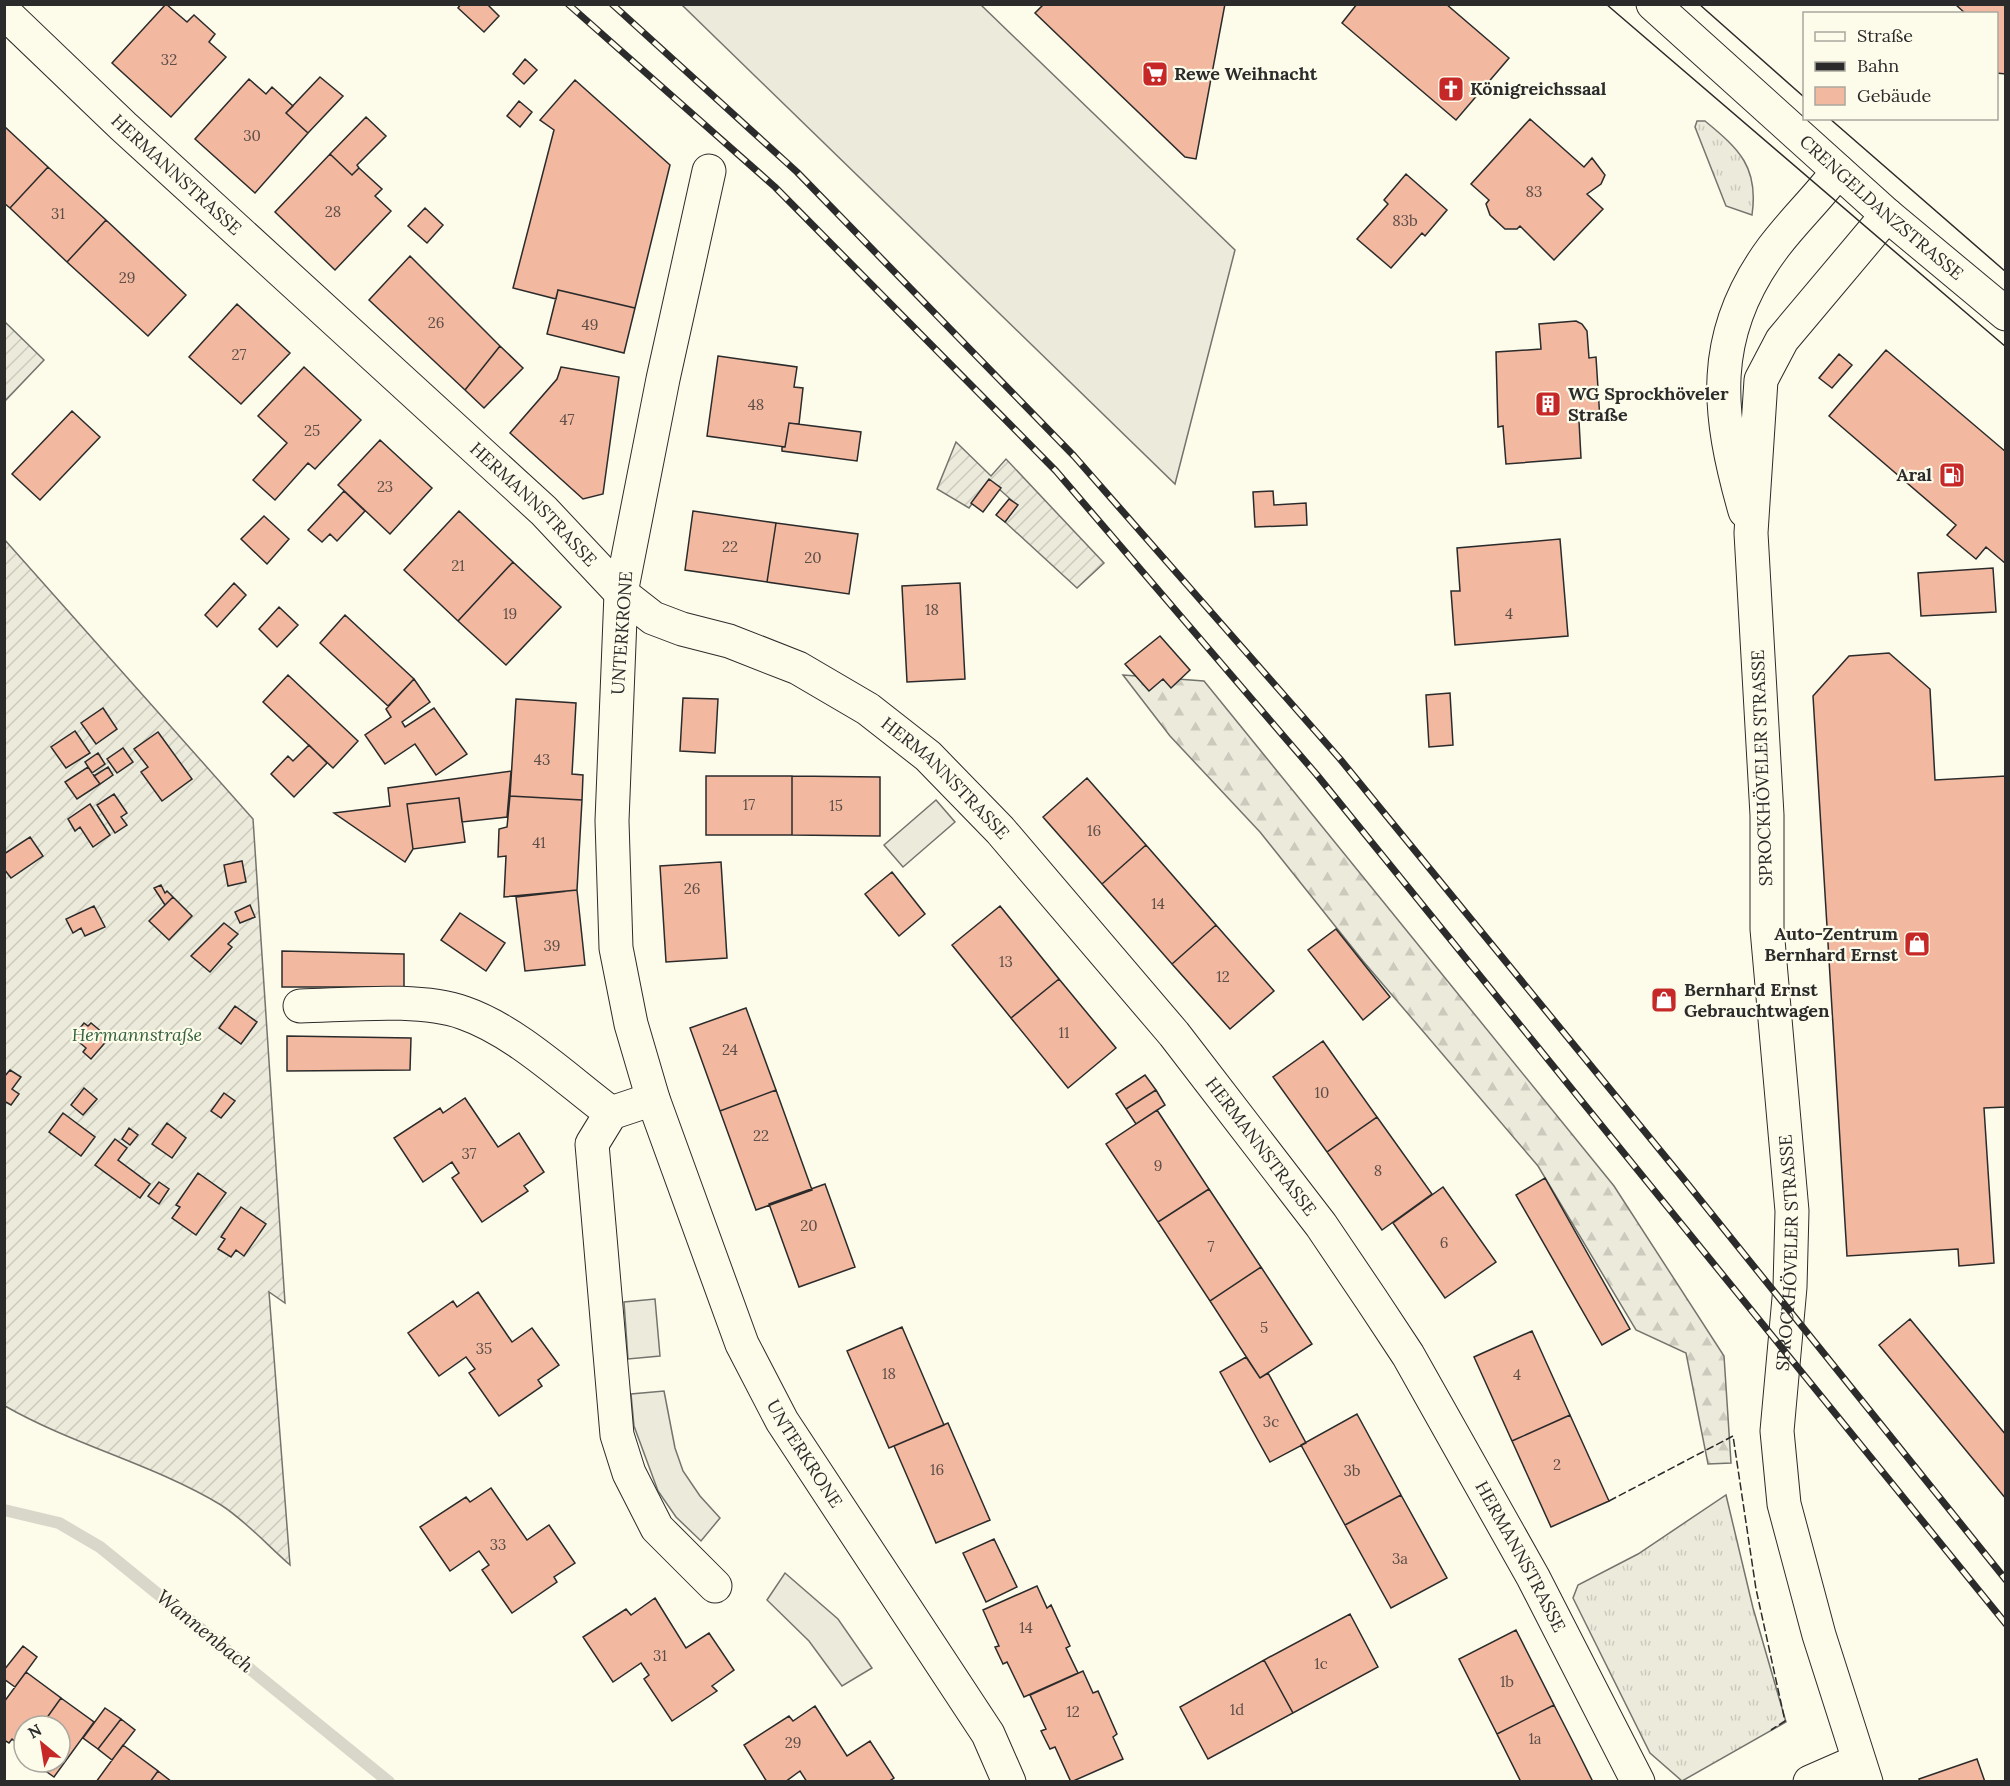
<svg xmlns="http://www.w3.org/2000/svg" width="2010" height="1786" font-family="Lora,serif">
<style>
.grass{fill:url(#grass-tufts);stroke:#74746e;stroke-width:1.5}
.forest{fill:url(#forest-firs);stroke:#74746e;stroke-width:1.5}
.garden{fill:url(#garden-furrows);stroke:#74746e;stroke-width:1.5}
.parking{fill:#eceadb;stroke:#74746e;stroke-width:1.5}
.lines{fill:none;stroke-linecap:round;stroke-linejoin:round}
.stream{stroke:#d8d7c9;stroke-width:12}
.building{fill:#f2b8a0;stroke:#2b2b2b;stroke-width:1.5}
.minor-casing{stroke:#2b2b2b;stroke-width:35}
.major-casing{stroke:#2b2b2b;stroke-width:35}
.minor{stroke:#fdfbea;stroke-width:33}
.major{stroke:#fdfbea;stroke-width:33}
.tram{stroke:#2b2b2b;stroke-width:1.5}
.rail-casing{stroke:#2b2b2b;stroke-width:7}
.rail{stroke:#fdfbea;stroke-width:4.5;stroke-dasharray:14;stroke-linecap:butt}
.fence{stroke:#2b2b2b;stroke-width:1.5;stroke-dasharray:8 3;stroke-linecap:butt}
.labels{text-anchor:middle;stroke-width:4.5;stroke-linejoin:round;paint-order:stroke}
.number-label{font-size:15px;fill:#5d4e48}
.poi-label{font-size:18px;font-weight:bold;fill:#2b2b2b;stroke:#fdfbea;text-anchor:start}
.street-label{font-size:18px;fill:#2b2b2b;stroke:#fdfbea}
.park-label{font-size:18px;font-style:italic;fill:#34623c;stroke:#fdfbea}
.water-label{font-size:20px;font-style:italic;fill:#2b2b2b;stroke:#fdfbea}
</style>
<defs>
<pattern id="grass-tufts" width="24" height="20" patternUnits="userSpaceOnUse" patternTransform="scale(1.5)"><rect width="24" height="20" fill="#ecebdb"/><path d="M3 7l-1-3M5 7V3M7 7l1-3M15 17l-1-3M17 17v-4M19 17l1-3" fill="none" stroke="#cbcabc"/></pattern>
<pattern id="forest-firs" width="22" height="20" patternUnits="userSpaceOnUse" patternTransform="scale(1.5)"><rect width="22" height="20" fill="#ecebdb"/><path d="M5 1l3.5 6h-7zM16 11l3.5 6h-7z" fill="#cbcabc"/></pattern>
<pattern id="garden-furrows" width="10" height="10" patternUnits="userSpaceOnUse" patternTransform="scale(1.5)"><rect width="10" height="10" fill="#ecebdb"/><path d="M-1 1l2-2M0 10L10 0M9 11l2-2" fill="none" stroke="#cbcabc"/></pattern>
</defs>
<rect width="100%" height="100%" fill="#fdfbea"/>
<!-- grass -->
<path class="grass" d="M1697 121H1705C1739 149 1759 167 1752 215L1726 206 1695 127Z
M1726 1495 1753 1608 1786 1722 1682 1781 1650 1753 1573 1598 1578 1585 1638 1554Z"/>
<!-- forest -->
<path class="forest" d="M1123 675 1204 681 1614 1186 1724 1356 1731 1463 1708 1464 1686 1353 1636 1330 1538 1166 1363 961 1260 832 1170 736Z"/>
<!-- garden -->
<path class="garden" d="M5 322 44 360 5 401H4Z
M956 442 991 476 1006 459 1104 563 1077 588 1005 522 1017 505 989 480 969 508 937 489Z
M4 539 253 819 285 1303 269 1292 290 1565C268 1546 246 1521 221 1505 153 1464 73 1445 5 1406Z"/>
<!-- parking -->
<path class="parking" d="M682 5H981L1235 250 1175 484Z
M936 800 955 822 903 867 884 845Z
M655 1299 660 1356 628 1359 624 1302Z
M664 1391 675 1448 683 1471 700 1496 720 1518 701 1541 676 1517 658 1491 634 1426 631 1394Z
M785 1573 838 1619 872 1668 842 1686 809 1641 767 1600Z"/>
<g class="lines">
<!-- stream -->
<path class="stream" d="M4 1510 59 1523 100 1547 389 1782"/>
</g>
<!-- building -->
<path class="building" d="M166 4 187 22 194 15 215 34 209 42 226 57 171 117 112 63Z
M461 4H487L499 16 484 32 458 8Z
M1044 4H1225L1196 159 1185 157 1035 13Z
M1357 4H1446L1509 58 1456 120 1342 23Z
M1955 4H2006V74L1996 73V14H1966Z
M525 59 537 70 524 84 513 74Z
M320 77 343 96 308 133 286 113Z
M249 79 266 94 272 87 293 106 286 113 308 133 255 193 195 139Z
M575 80 670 165 635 308 558 290 556 299 513 288 554 130 540 120Z
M519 101 532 112 520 127 507 116Z
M366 117 386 136 357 165 359 168 352 175 330 154Z
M1530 119 1584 167 1592 158 1605 175 1601 184 1587 194 1603 209 1554 260 1520 226 1517 229H1505L1490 215 1486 204 1489 200 1471 184Z
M4 126 48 167 10 208 4 203Z
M330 154 352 175 359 168 382 189 375 196 391 211 335 270 275 212Z
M48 167 106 220 67 262 10 208Z
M1406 174 1447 210 1425 236 1422 233 1391 268 1357 239 1388 204 1384 200Z
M425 208 443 225 427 243 408 226Z
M106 220 186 295 148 336 67 262Z
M410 256 500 346 465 390 369 300Z
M558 290 635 308 624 353 547 334Z
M237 304 290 353 241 404 189 357Z
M1576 321 1582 324 1587 331 1589 358 1596 357 1600 420 1579 421 1581 458 1506 464 1503 426 1498 427 1496 352 1541 349 1539 324Z
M500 346 523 368 484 408 465 390Z
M1886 350 2006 452V564L1986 547 1976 559 1947 535 1956 525 1829 416Z
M1839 354 1852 365 1832 388 1819 378Z
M718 356 797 367 794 387 803 388 799 424 789 423 785 447 707 436Z
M304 367 361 420 315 469 308 463 275 500 253 480 287 443 258 416Z
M561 367 619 377 603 494 583 499 510 433 557 379Z
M72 411 100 437 40 500 12 474Z
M789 423 861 432 857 461 782 451V447H785Z
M380 440 432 488 390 534 338 485Z
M989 479 1001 488 983 512 971 503Z
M344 491 365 511 337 541 330 534 322 542 308 530Z
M1273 491 1274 505 1306 503 1307 525 1255 527 1253 492Z
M1009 499 1018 505 1005 522 996 515Z
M459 511 513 562 458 621 404 570Z
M693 511 776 523 767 582 685 570Z
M264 516 289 539 267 564 241 539Z
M776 523 858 534 849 594 767 582Z
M1560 539 1568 636 1455 645 1451 591H1460L1457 548Z
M513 562 561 607 506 665 458 621Z
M1993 568 1996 612 1921 616 1918 573Z
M234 583 246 595 217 627 205 615Z
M960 583 965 679 907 682 902 586Z
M279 607 298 625 277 647 259 629Z
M345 615 414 679 388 706 320 643Z
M1160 636 1190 670 1171 688 1163 679 1149 691 1125 664Z
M1889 653 1930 689 1935 780 2006 776V1107L1984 1108 1994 1263 1959 1266 1958 1249 1847 1256 1813 696 1849 656Z
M288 675 358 741 333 768 263 702Z
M414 679 430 702 402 722 405 727 434 708 467 754 436 775 415 744 385 764 365 735 391 717 386 709Z
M1450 693 1453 745 1429 747 1426 695Z
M683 698 718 699 715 753 680 751Z
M516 699 576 703 572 774 583 775 582 800 510 796Z
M103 708 117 729 96 744 81 723Z
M75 731 90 753 66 768 51 747Z
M158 732 192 779 162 801 141 772 148 767 134 749Z
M309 745 327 763 294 797 271 774 288 756 293 761Z
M123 748 133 762 117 773 107 759Z
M98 753 105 764 92 773 85 762Z
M88 767 100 784 77 799 65 782Z
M108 767 113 775 100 784 94 776Z
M511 771 507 817 462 822 459 798 407 804 413 849 405 862 334 813 390 806 388 788Z
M706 776H792V835H706Z
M792 776 880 777V836L792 835Z
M1087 778 1146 845 1102 884 1043 817Z
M114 794 127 813 121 817 127 825 115 833 97 805Z
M510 796 582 800 577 890 504 897 506 856 498 857 499 829 507 827Z
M459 798 465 842 413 849 407 804Z
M90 804 110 835 93 847 80 827 75 831 68 819Z
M30 837 43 856 11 878 4 869V854Z
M1146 845 1216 925 1172 964 1102 884Z
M242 861 246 882 228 886 224 865Z
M721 862 727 958 666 962 660 866Z
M892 872 925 914 899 936 865 894Z
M161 885 165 893 167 891 173 897 165 905 154 888Z
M577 890 585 965 525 971 516 897Z
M173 897 192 916 169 940 149 921Z
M250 905 255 917 240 923 235 912Z
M94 906 105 927 85 936 81 928 73 933 66 919Z
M1000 906 1059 979 1011 1018 952 945Z
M460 913 505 943 486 971 441 940Z
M224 923 238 934 228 944 232 947 210 972 191 956Z
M1216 925 1274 991 1230 1029 1172 964Z
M1336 929 1390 997 1363 1020 1308 950Z
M282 951 404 954V987H282Z
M1059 979 1116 1048 1068 1088 1011 1018Z
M235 1006 257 1022 241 1044 219 1028Z
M746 1008 776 1090 720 1111 690 1028Z
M84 1023 88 1026 91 1023 109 1038 91 1059 83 1052 86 1048 73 1037Z
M287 1036 411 1038 410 1070 287 1071Z
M1323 1041 1377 1117 1327 1152 1273 1077Z
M10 1070 21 1077 12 1089 19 1094 11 1105 4 1101V1077Z
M1145 1075 1156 1090 1126 1109 1116 1094Z
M84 1088 97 1099 83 1115 71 1105Z
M776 1090 812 1190 756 1210 720 1111Z
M1156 1090 1165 1105 1136 1124 1126 1109Z
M224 1093 235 1101 221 1118 211 1111Z
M465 1098 498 1147 519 1133 544 1172 524 1186 528 1191 482 1222 452 1178 459 1173 452 1162 423 1182 394 1138 440 1108 443 1113Z
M1157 1110 1209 1189 1158 1222 1106 1144Z
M63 1113 95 1137 81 1156 49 1132Z
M1377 1117 1432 1194 1382 1230 1327 1152Z
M167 1123 186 1138 172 1158 152 1144Z
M129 1128 138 1135 130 1145 122 1139Z
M115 1139 127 1148 118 1160 150 1184 140 1198 95 1165Z
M198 1173 226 1193 196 1235 172 1218 180 1207 176 1205Z
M1545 1178 1630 1329 1602 1345 1516 1195Z
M159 1182 169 1189 159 1204 148 1196Z
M825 1184 855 1267 799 1287 769 1204Z
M1443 1187 1496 1262 1445 1298 1393 1223Z
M1209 1189 1261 1267 1210 1301 1158 1222Z
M241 1207 266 1224 244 1256 236 1250 231 1257 218 1249 225 1239 221 1237Z
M1261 1267 1312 1344 1260 1378 1210 1301Z
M478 1292 512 1342 532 1328 559 1365 538 1380 542 1386 499 1416 469 1373 475 1369 466 1357 439 1376 408 1333 453 1301 457 1307Z
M1910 1319 2006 1435V1499L1879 1345Z
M902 1327 944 1425 889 1448 847 1351Z
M1532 1331 1570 1415 1512 1441 1474 1357Z
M1246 1357 1260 1378 1268 1373 1306 1443 1270 1462 1220 1372Z
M1357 1414 1401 1495 1345 1525 1301 1445Z
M1570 1415 1609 1501 1551 1527 1512 1441Z
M948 1423 990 1520 936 1543 894 1446Z
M491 1488 527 1540 549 1525 575 1563 554 1577 557 1582 512 1613 482 1570 489 1565 479 1551 450 1571 420 1527 466 1497 470 1502Z
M1401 1495 1447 1578 1391 1608 1345 1525Z
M994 1539 1017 1587 986 1602 963 1553Z
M1037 1586 1047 1608 1051 1605 1070 1646 1066 1648 1078 1673 1024 1697 1007 1662 1003 1664 995 1647 999 1646 983 1610Z
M655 1598 686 1648 709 1633 734 1670 712 1686 717 1691 672 1721 644 1679 649 1675 641 1663 613 1682 583 1637 626 1609 631 1615Z
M1350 1614 1378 1667 1293 1713 1264 1660Z
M1516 1630 1554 1705 1497 1734 1459 1659Z
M23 1646 37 1657 15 1687 4 1679V1670Z
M1264 1660 1293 1713 1208 1759 1180 1707Z
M1083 1671 1093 1693 1098 1691 1117 1734 1113 1737 1123 1759 1071 1782 1055 1747 1050 1749 1041 1731 1046 1729 1030 1695Z
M26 1672 61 1698 41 1726H24V1749L12 1739 9 1743 4 1740V1702Z
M61 1698 94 1722 54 1777 33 1762H60V1726H41Z
M1554 1705 1574 1744 1593 1782H1521L1497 1734Z
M815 1706 847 1756 870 1741 894 1778 888 1782H807L800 1771 785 1782H767L744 1745 789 1716 793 1721Z
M105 1708 121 1719 98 1749 83 1738Z
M121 1719 135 1730 112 1760 98 1749Z
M123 1745 158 1771 150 1782H96Z
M1977 1759 1985 1782H1920L1919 1779Z
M158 1771 172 1782H150Z"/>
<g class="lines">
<defs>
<g id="minor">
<path id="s1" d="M4 12 123 126 544 511 621 593 653 618 682 629 729 641 798 668 868 709 928 756 1000 830 1174 1034 1321 1225 1371 1299 1408 1355 1533 1577 1638 1782"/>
<path id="s2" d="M709 171 663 379 621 593 612 821 616 948 631 1024 653 1099 742 1344 782 1421 988 1734 1009 1782"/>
<path d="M300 1006C347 1005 420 997 464 1013 516 1031 567 1080 611 1113"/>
<path d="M653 1099 611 1113 592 1144 617 1435 629 1473 657 1528 715 1586"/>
<path d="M1810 1782 1858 1761"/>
</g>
<g id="major">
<path id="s3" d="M1653 4 1887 215 2006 314"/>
<path d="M1745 511C1717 413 1708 335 1773 248 1793 221 1818 198 1838 171"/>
<path id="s4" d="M1866 1782 1819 1635 1784 1504 1777 1431 1790 1287 1792 1211 1767 929V815L1751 533 1761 380 1782 340 1887 215"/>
</g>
</defs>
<!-- minor casing -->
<use href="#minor" class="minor-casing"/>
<!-- major casing -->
<use href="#major" class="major-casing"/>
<!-- minor -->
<use href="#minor" class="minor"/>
<!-- major -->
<use href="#major" class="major"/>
<!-- tram -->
<path class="tram" d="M1606 4 2006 347
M1699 4 1804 97
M1829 118 2006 272"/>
<defs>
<path id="rail" d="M568 4 775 187 1056 471 1317 775 2006 1624
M612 4 797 172 1074 456 1340 759 1686 1182 2006 1580"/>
</defs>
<!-- rail casing -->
<use href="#rail" class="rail-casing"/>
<!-- rail -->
<use href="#rail" class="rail"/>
<!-- fence -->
<path class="fence" d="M1609 1501 1733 1436 1756 1589 1785 1721 1771 1730"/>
</g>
<!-- icons -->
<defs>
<symbol id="supermarket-square" viewBox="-11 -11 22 22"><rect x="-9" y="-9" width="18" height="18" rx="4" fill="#c62828" stroke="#fdfbea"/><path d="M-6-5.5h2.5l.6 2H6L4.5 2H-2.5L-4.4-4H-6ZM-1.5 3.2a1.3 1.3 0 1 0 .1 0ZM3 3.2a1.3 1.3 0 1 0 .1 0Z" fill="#fff"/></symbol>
<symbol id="church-square" viewBox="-11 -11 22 22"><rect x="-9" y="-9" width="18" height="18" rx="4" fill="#c62828" stroke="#fdfbea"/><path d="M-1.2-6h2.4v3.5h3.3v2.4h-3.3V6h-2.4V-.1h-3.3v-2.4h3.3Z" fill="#fff"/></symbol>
<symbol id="building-square" viewBox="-11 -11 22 22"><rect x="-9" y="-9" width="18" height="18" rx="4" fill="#c62828" stroke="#fdfbea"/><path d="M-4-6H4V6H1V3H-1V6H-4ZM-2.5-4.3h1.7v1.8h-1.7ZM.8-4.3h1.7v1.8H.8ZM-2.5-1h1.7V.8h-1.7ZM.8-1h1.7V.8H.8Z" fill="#fff"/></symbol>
<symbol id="fuel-square" viewBox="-11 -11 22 22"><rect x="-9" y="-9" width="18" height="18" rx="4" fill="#c62828" stroke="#fdfbea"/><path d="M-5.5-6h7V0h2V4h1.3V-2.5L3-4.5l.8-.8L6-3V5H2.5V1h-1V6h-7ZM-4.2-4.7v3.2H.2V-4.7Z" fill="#fff"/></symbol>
<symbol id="shop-square" viewBox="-11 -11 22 22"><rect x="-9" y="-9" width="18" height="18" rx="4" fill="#c62828" stroke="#fdfbea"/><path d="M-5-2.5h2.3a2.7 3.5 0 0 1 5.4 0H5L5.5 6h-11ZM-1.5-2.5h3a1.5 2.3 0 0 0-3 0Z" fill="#fff"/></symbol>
</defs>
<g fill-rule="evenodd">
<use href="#supermarket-square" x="1140" y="59" width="30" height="30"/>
<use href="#church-square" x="1436" y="74" width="30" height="30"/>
<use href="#building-square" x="1533" y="389" width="30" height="30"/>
<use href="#fuel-square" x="1937" y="460" width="30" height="30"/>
<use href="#shop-square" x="1902" y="929" width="30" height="30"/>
<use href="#shop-square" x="1649" y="985" width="30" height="30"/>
</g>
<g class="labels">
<!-- number labels -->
<g class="number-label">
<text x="169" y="65">32</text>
<text x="252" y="141">30</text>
<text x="1534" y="197">83</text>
<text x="333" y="217">28</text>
<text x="58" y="219">31</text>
<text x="1405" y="226">83b</text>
<text x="127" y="283">29</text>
<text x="436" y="328">26</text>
<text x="590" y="330">49</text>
<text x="239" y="360">27</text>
<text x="756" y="410">48</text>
<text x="567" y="425">47</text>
<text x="312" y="436">25</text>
<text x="385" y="492">23</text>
<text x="730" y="552">22</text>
<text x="813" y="563">20</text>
<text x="458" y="571">21</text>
<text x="932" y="615">18</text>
<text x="510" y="619">19</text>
<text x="1509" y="619">4</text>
<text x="542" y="765">43</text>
<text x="749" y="810">17</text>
<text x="836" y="811">15</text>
<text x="1094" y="836">16</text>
<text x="539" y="848">41</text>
<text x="692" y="894">26</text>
<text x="1158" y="909">14</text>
<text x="552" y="951">39</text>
<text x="1006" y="967">13</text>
<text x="1223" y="982">12</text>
<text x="1064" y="1038">11</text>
<text x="730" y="1055">24</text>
<text x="1322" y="1098">10</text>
<text x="761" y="1141">22</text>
<text x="469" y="1159">37</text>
<text x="1158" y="1171">9</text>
<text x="1378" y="1176">8</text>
<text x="809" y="1231">20</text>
<text x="1444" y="1248">6</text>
<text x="1211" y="1252">7</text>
<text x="1264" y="1333">5</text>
<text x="484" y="1354">35</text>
<text x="889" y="1379">18</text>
<text x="1517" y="1380">4</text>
<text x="1271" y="1427">3c</text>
<text x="1557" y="1470">2</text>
<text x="937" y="1475">16</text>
<text x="1352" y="1476">3b</text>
<text x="498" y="1550">33</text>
<text x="1400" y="1564">3a</text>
<text x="1026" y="1633">14</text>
<text x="660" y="1661">31</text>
<text x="1321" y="1669">1c</text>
<text x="1507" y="1687">1b</text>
<text x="1237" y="1715">1d</text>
<text x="1073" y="1717">12</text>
<text x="1535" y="1744">1a</text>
<text x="793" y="1748">29</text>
</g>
<!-- poi labels -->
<g class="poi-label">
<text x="1174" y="80">Rewe Weihnacht</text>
<text x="1470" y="95">Königreichssaal</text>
<text x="1568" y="400">WG Sprockhöveler<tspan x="1568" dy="21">Straße</tspan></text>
<text x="1932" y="481" text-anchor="end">Aral</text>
<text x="1898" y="940" text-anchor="end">Auto-Zentrum<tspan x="1898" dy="21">Bernhard Ernst</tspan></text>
<text x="1684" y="996">Bernhard Ernst<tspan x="1684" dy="21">Gebrauchtwagen</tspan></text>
</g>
<!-- street labels -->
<g class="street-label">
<text dy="6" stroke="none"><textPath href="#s1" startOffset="237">HERMANNSTRASSE</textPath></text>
<text dy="6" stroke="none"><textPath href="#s3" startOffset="306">CRENGELDANZSTRASSE</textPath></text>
<text dy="6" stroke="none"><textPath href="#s1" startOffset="723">HERMANNSTRASSE</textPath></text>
<text transform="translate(622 633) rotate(-86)" y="6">UNTERKRONE</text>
<text transform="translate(1762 768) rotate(-92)" y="6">SPROCKHÖVELER STRASSE</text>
<text dy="6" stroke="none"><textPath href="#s1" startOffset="1227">HERMANNSTRASSE</textPath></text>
<text dy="6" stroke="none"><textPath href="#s1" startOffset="1713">HERMANNSTRASSE</textPath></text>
<text dy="6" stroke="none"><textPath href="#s4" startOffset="542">SPROCKHÖVELER STRASSE</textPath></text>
<text dy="6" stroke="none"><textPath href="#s2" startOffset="1329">UNTERKRONE</textPath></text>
<text dy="6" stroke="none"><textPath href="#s1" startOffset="2199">HERMANNSTRASSE</textPath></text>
</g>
<!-- park labels -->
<g class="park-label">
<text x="137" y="1041">Hermannstraße</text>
</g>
<!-- water labels -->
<g class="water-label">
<text transform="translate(205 1631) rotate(39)" y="7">Wannenbach</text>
</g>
</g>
<!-- border -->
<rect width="2010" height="1786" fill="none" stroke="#2b2b2b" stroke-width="12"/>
<!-- legend -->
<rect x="1803" y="12" width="195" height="108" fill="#fdfbea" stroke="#a9a89e" stroke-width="1.5"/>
<rect x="1815" y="32" width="30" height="9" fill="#fdfbea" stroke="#a9a89e" stroke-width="1.5"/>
<text x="1857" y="42" font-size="18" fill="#2b2b2b">Straße</text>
<rect x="1815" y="62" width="30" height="9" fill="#2b2b2b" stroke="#a9a89e" stroke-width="1.5"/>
<text x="1857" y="72" font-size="18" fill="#2b2b2b">Bahn</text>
<rect x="1815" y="87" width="30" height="18" fill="#f2b8a0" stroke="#a9a89e" stroke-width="1.5"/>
<text x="1857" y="102" font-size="18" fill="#2b2b2b">Gebäude</text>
<!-- north arrow -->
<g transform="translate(42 1744) rotate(330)"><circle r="28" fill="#fdfbea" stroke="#a9a89e" stroke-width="1.5"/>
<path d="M0-4.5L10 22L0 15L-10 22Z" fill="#c62828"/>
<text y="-9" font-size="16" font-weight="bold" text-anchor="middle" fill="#2b2b2b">N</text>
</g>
</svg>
